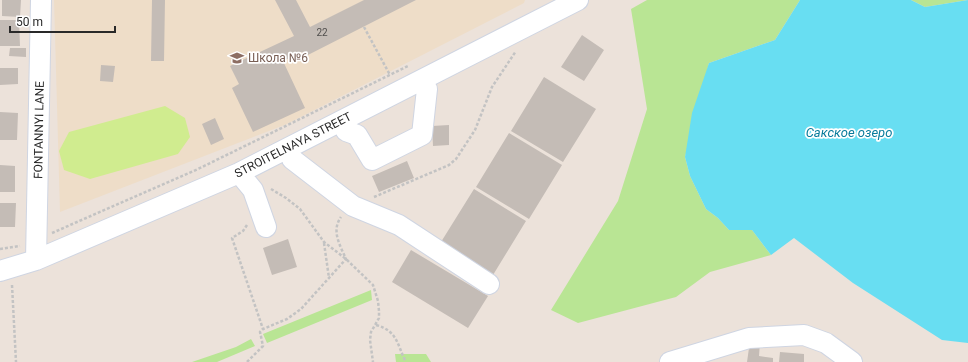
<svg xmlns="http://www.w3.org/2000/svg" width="968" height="362" font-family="Roboto,sans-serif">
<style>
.education{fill:#eeddc8}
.green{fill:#b9e594}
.pitch{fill:#d0ec8f}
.water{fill:#68def2}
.building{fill:#c4bcb6}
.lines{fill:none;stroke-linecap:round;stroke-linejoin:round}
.minor-casing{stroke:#cfd5e2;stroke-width:22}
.path{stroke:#c3c3c3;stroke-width:2.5;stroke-dasharray:3 2;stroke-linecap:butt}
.minor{stroke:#fff;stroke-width:20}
.labels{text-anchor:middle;stroke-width:3.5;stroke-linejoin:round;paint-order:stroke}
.number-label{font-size:10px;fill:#504e4c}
.education-label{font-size:12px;fill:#785e54;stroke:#fff;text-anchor:start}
.street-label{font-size:12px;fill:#292929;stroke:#fff}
.water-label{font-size:13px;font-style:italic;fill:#097c9c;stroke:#fff}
</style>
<rect width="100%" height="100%" fill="#ece2da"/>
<!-- education -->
<path class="education" d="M54 0H525L524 3 287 124 60 212Z"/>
<!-- green -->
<path class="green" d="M647 0H800L775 40 709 63 685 157 690 176 706 209 718 218 729 230H752L771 255 710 272 676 297 578 323 551 310 618 201 647 109 631 9Z
M911 0H968L925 7Z
M371 290 372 300 267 343 263 334Z
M251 339 255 346 217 362H192L236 347Z
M395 354H426L431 362H396Z"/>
<!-- pitch -->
<path class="pitch" d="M165 106 185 118 190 137 178 154 90 179 64 170 59 151 69 132Z"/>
<!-- water -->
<path class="water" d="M800 0H911L925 7 968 0V343L942 340 853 283 794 238 771 255 752 230H729L718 218 706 209 690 176 685 157 692 113 709 63 775 40Z"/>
<!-- building -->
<path class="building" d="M2 0H21L20 17 2 16Z
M152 0H165L164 61H151Z
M275 0H296L310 27 364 0H416L304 57 302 52 283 61 305 108 253 132 232 88 239 84 230 66 294 36Z
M0 20H19L20 46H0Z
M582 35 604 50 584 81 561 67Z
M10 48H26V57L9 56Z
M101 65 115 66 113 82 100 81Z
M0 68H18V84L0 85Z
M544 77 596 109 563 162 511 131Z
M0 112 18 113 17 140H0Z
M215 118 224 139 211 145 202 124Z
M449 125V145L433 146 432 126Z
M509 133 562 165 529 219 476 187Z
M407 161 414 178 379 192 372 176Z
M0 165 15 166V192H0Z
M474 189 526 221 493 275 441 242Z
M0 203H16L15 227H0Z
M288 239 297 267 272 275 263 248Z
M411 250 488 296 468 328 392 282Z
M750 341 760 342 759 356 773 358V362H747Z
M780 352 804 354V362H779Z"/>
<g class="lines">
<defs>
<path id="minor" d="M346 131 357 135 372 160 422 135 427 89
M292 159 353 206 399 225 489 284
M239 173 253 190 266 227
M36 260 41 0
M0 271 36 260 239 173 578 0
M670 362 749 338 804 335 826 343 852 362"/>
</defs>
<!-- minor casing -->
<use href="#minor" class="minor-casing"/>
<!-- path -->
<path class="path" d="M364 27 390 75
M271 189 286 198 300 209 324 242 346 259 373 285 378 301 379 311V318L371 332 370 340 373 362
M374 197 449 165 456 159 475 130 492 87 516 51
M247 225 243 231 232 238 263 329
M52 233 198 169 408 66
M324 243 329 278
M0 249 20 246
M12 285 16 362
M376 325C398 331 397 345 406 362
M247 362 263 346 260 332 263 329 287 319 301 309 346 259C340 245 331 231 341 217"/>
<!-- minor -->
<use href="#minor" class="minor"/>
</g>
<!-- icons -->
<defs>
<symbol id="school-bare" viewBox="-9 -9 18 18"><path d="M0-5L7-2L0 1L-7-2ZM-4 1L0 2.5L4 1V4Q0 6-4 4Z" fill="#8d6e63" stroke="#fff" stroke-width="2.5" paint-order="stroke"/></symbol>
</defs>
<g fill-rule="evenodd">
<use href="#school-bare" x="227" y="48" width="20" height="20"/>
</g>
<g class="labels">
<!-- number labels -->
<g class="number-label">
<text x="322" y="36">22</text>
</g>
<!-- education labels -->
<g class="education-label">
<text x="248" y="62">Школа №6</text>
</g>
<!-- street labels -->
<g class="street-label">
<text transform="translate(39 130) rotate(-89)" y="4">FONTANNYI LANE</text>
<text transform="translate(293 145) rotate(-27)" y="4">STROITELNAYA STREET</text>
</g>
<!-- water labels -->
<g class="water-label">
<text x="849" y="137">Сакское озеро</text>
</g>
</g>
<!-- scale -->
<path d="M10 26v6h105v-6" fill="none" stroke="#292929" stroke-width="2"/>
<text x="16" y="26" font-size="12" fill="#292929" stroke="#ffffff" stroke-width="3" paint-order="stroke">50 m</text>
</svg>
